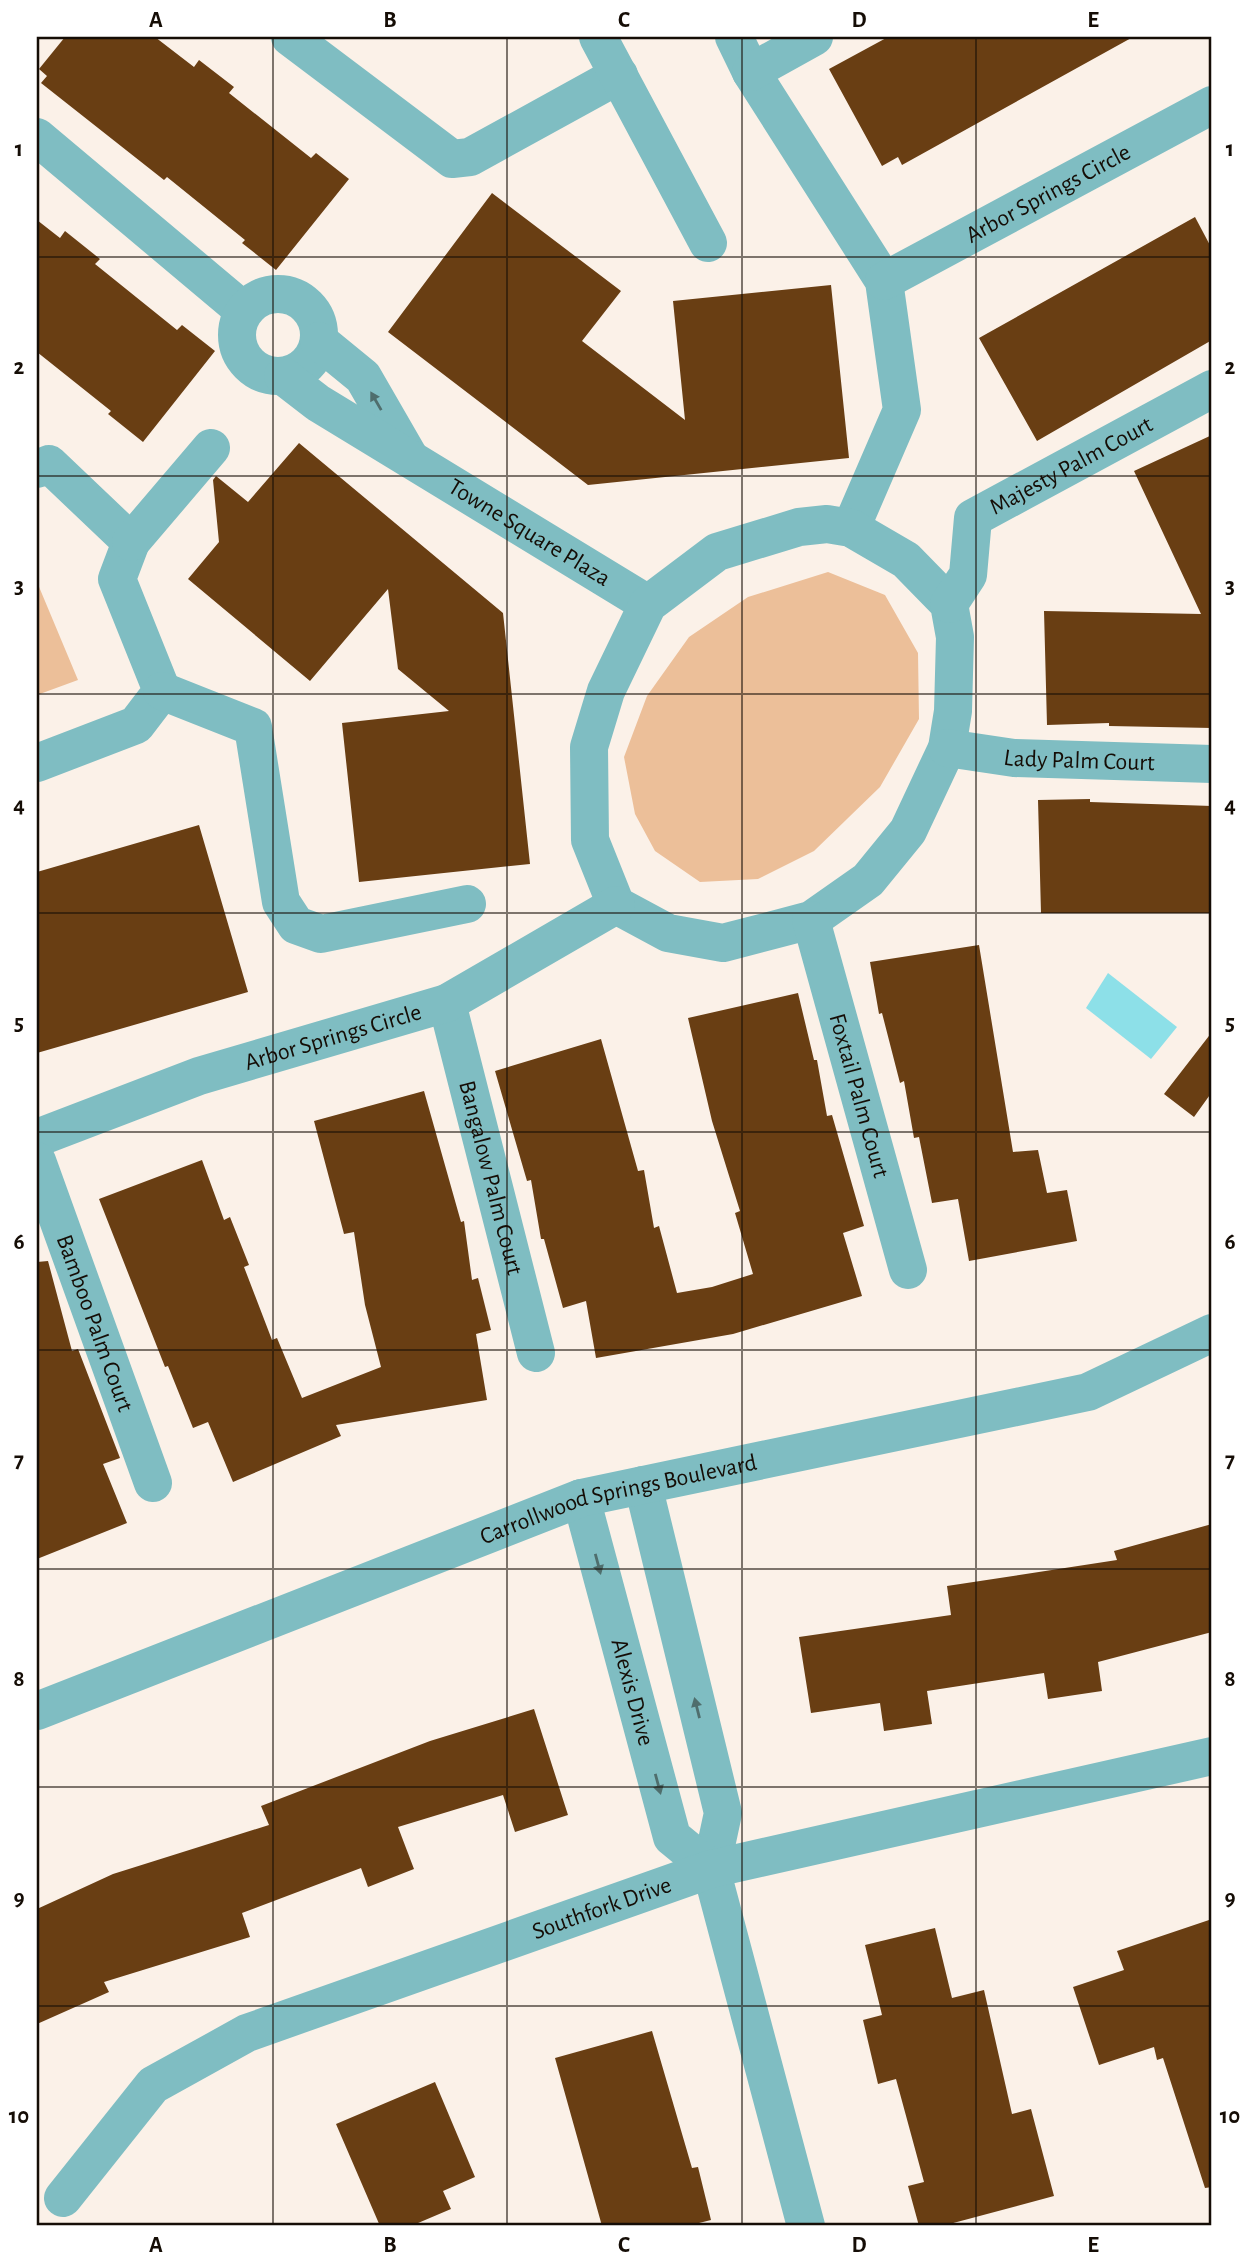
<svg xmlns="http://www.w3.org/2000/svg" width="1249" height="2263" font-family="'Alegreya Sans',sans-serif">
<style>
.green{fill:#ecbf99}
.water{fill:#8de0e8}
.building{fill:#693e13}
.lines{fill:none;stroke-linecap:round;stroke-linejoin:round}
.minor{stroke:#7fbdc2;stroke-width:38}
.tertiary{stroke:#7fbdc2;stroke-width:38}
.oneway{fill:#4f6e6d}
.grid{fill:none;stroke:#150d06;stroke-width:2;stroke-opacity:0.55}
.labels{text-anchor:middle;stroke-width:7;stroke-linejoin:round;paint-order:stroke}
.street-label{font-size:24px;fill:#150d06;stroke:#fff}
.neatline{fill:none;stroke:#150d06;stroke-width:2.5}
.grid-label{font-size:23px;text-anchor:middle;font-weight:bold;fill:#150d06}
</style>
<rect width="100%" height="100%" fill="#fbf1e8"/>
<!-- green -->
<path class="green" d="M828 572 885 595 918 653 919 719 880 787 814 851 758 879 700 882 655 851 635 814 624 757 647 696 689 637 748 597Z
M37 582 78 680 37 695Z"/>
<!-- water -->
<path class="water" d="M1108 973 1177 1027 1151 1059 1086 1008Z"/>
<!-- building -->
<path class="building" d="M65 37H155L194 67 199 60 234 87 229 93 311 158 316 153 349 179 276 270 242 243 245 240 167 177 164 180 41 83 47 76 39 69Z
M888 37H1133L902 165 898 157 882 166 829 69Z
M492 193 621 291 582 341 685 420 673 301 831 285 849 458 588 485 388 332Z
M1195 217 1212 249V340L1037 441 979 338Z
M37 220 60 238 65 231 100 259 95 264 177 330 182 325 215 351 143 442 108 414 111 411 37 352Z
M1212 435V728L1109 726V723L1047 725 1044 611 1201 614 1134 471Z
M299 443 503 613 530 864 359 882 342 723 449 711 398 669 388 589 310 681 188 579 219 542 213 480 216 476 248 502Z
M1090 799V802L1212 806V913H1041L1038 800Z
M199 825 248 992 37 1053V872Z
M979 945 1013 1152 1038 1150 1047 1193 1067 1190 1077 1241 969 1261 958 1199 932 1203 919 1137 914 1138 904 1081 900 1083 882 1013 879 1014 870 962Z
M798 993 814 1060H817L827 1116 832 1115 864 1226 843 1233 862 1296 733 1334 596 1358 586 1301 563 1308 544 1239H541L531 1180 527 1181 495 1071 601 1039 638 1171 644 1170 654 1228 659 1226 677 1293 712 1287 753 1274 735 1213 740 1211 712 1121 688 1018Z
M1212 1032V1092L1194 1117 1164 1094Z
M424 1091 461 1222 464 1221 472 1280 478 1278 491 1330 476 1334 487 1400 336 1425 341 1436 233 1482 208 1422 193 1428 168 1366 165 1367 99 1199 202 1160 224 1220 230 1217 249 1265 244 1267 272 1340 277 1338 302 1398 381 1367 365 1305 354 1232 344 1234 314 1121Z
M48 1261 72 1351 78 1349 120 1458 103 1464 127 1523 37 1559V1262Z
M1212 1524V1632L1098 1662 1102 1691 1048 1699 1044 1673 927 1691 932 1724 884 1731 880 1703 811 1713 799 1637 951 1615 947 1586 1117 1560 1114 1551Z
M534 1709 568 1815 515 1832 503 1795 398 1827 414 1869 368 1887 361 1868 242 1913 250 1937 104 1982 109 1992 37 2024V1909L113 1874 269 1825 261 1806 430 1741Z
M1212 1919V2187L1205 2188 1163 2058 1157 2060 1154 2047 1099 2065 1073 1987 1124 1970 1117 1951Z
M935 1928 952 1998 984 1990 1012 2114 1031 2109 1054 2196 942 2226H919L908 2186 924 2182 896 2079 878 2084 863 2020 882 2015 865 1945Z
M652 2031 692 2168 698 2167 711 2220 687 2226H602L555 2058Z
M435 2082 475 2177 443 2191 451 2209 411 2226H380L336 2124Z"/>
<g class="lines">
<!-- minor -->
<g class="minor">
<path d="M290 37 452 159 470 157 619 75"/>
<path d="M598 37 708 243"/>
<path d="M734 37 751 72 884 281 902 410 851 528"/>
<path d="M751 72 814 37"/>
<path d="M37 137 244 311"/>
<path id="s1" d="M884 281 1212 105"/>
<circle cx="278" cy="335" r="41"/>
<path d="M319 341 363 377 408 455"/>
<path id="s2" d="M283 376 318 403 648 604"/>
<path d="M37 469 49 464 131 542 117 579 162 691 136 725 37 763"/>
<path d="M827 524 851 528 906 560 949 604 955 637 953 711 947 748 908 831 868 880 811 920 723 943 668 933 616 905 590 840 589 747 606 691 648 604 717 552 799 527Z"/>
<path d="M131 542 211 448"/>
<path id="s3" d="M949 604 968 575 973 518 1212 389"/>
<path d="M162 691 253 727 281 902 296 925 321 934 467 904"/>
<path id="s4" d="M947 748 1014 758 1212 764"/>
<path id="s5" d="M811 920 908 1270"/>
<path id="s6" d="M447 1003 536 1353"/>
<path id="s7" d="M37 1138 199 1076 447 1003 616 905"/>
<path id="s8" d="M37 1161 153 1483"/>
<path d="M643 1485 723 1813 711 1869 806 2226"/>
<path id="s9" d="M581 1498 672 1837 711 1869"/>
<path id="s10" d="M63 2198 153 2085 247 2033 711 1869 1212 1756"/>
</g>
<!-- tertiary -->
<path class="tertiary" id="s11" d="M37 1711 581 1498 1088 1392 1212 1333"/>
</g>
<!-- one-way arrows -->
<defs><path id="oneway-solid" d="M-6-.8H1V-3.2L6.5 0L1 3.2V.8H-6Z" transform="scale(1.75)"/></defs>
<g class="oneway">
<use href="#oneway-solid" transform="translate(376 401) rotate(-120)"/>
<use href="#oneway-solid" transform="translate(598 1564) rotate(75)"/>
<use href="#oneway-solid" transform="translate(697 1708) rotate(-104)"/>
<use href="#oneway-solid" transform="translate(658 1784) rotate(75)"/>
</g>
<!-- grid -->
<path class="grid" d="M273 37V2226M507 37V2226M742 37V2226M976 37V2226M37 257H1212M37 476H1212M37 694H1212M37 913H1212M37 1132H1212M37 1350H1212M37 1569H1212M37 1787H1212M37 2006H1212"/>
<g class="labels">
<!-- street labels -->
<g class="street-label">
<text dy="8" stroke="none"><textPath href="#s1" startOffset="186">Arbor Springs Circle</textPath></text>
<text dy="8" stroke="none"><textPath href="#s3" startOffset="203">Majesty Palm Court</textPath></text>
<text dy="8" stroke="none"><textPath href="#s2" startOffset="292">Towne Square Plaza</textPath></text>
<text dy="8" stroke="none"><textPath href="#s4" startOffset="133">Lady Palm Court</textPath></text>
<text dy="8" stroke="none"><textPath href="#s7" startOffset="313">Arbor Springs Circle</textPath></text>
<text dy="8" stroke="none"><textPath href="#s5" startOffset="182">Foxtail Palm Court</textPath></text>
<text dy="8" stroke="none"><textPath href="#s6" startOffset="180">Bangalow Palm Court</textPath></text>
<text dy="8" stroke="none"><textPath href="#s8" startOffset="172">Bamboo Palm Court</textPath></text>
<text dy="8" stroke="none"><textPath href="#s11" startOffset="620">Carrollwood Springs Boulevard</textPath></text>
<text dy="8" stroke="none"><textPath href="#s9" startOffset="201">Alexis Drive</textPath></text>
<text dy="8" stroke="none"><textPath href="#s10" startOffset="628">Southfork Drive</textPath></text>
</g>
</g>
<!-- border -->
<rect width="1249" height="2263" fill="none" stroke="#ffffff" stroke-width="77"/>
<rect x="38" y="38" width="1172" height="2186" class="neatline"/>
<g class="grid-label">
<text x="156" y="27">A</text>
<text x="390" y="27">B</text>
<text x="624" y="27">C</text>
<text x="859" y="27">D</text>
<text x="1093" y="27">E</text>
<text x="19" y="156">1</text>
<text x="1230" y="156">1</text>
<text x="19" y="374">2</text>
<text x="1230" y="374">2</text>
<text x="19" y="593">3</text>
<text x="1230" y="593">3</text>
<text x="19" y="812">4</text>
<text x="1230" y="812">4</text>
<text x="19" y="1030">5</text>
<text x="1230" y="1030">5</text>
<text x="19" y="1249">6</text>
<text x="1230" y="1249">6</text>
<text x="19" y="1467">7</text>
<text x="1230" y="1467">7</text>
<text x="19" y="1686">8</text>
<text x="1230" y="1686">8</text>
<text x="19" y="1905">9</text>
<text x="1230" y="1905">9</text>
<text x="19" y="2123">10</text>
<text x="1230" y="2123">10</text>
<text x="156" y="2252">A</text>
<text x="390" y="2252">B</text>
<text x="624" y="2252">C</text>
<text x="859" y="2252">D</text>
<text x="1093" y="2252">E</text>
</g>
</svg>
